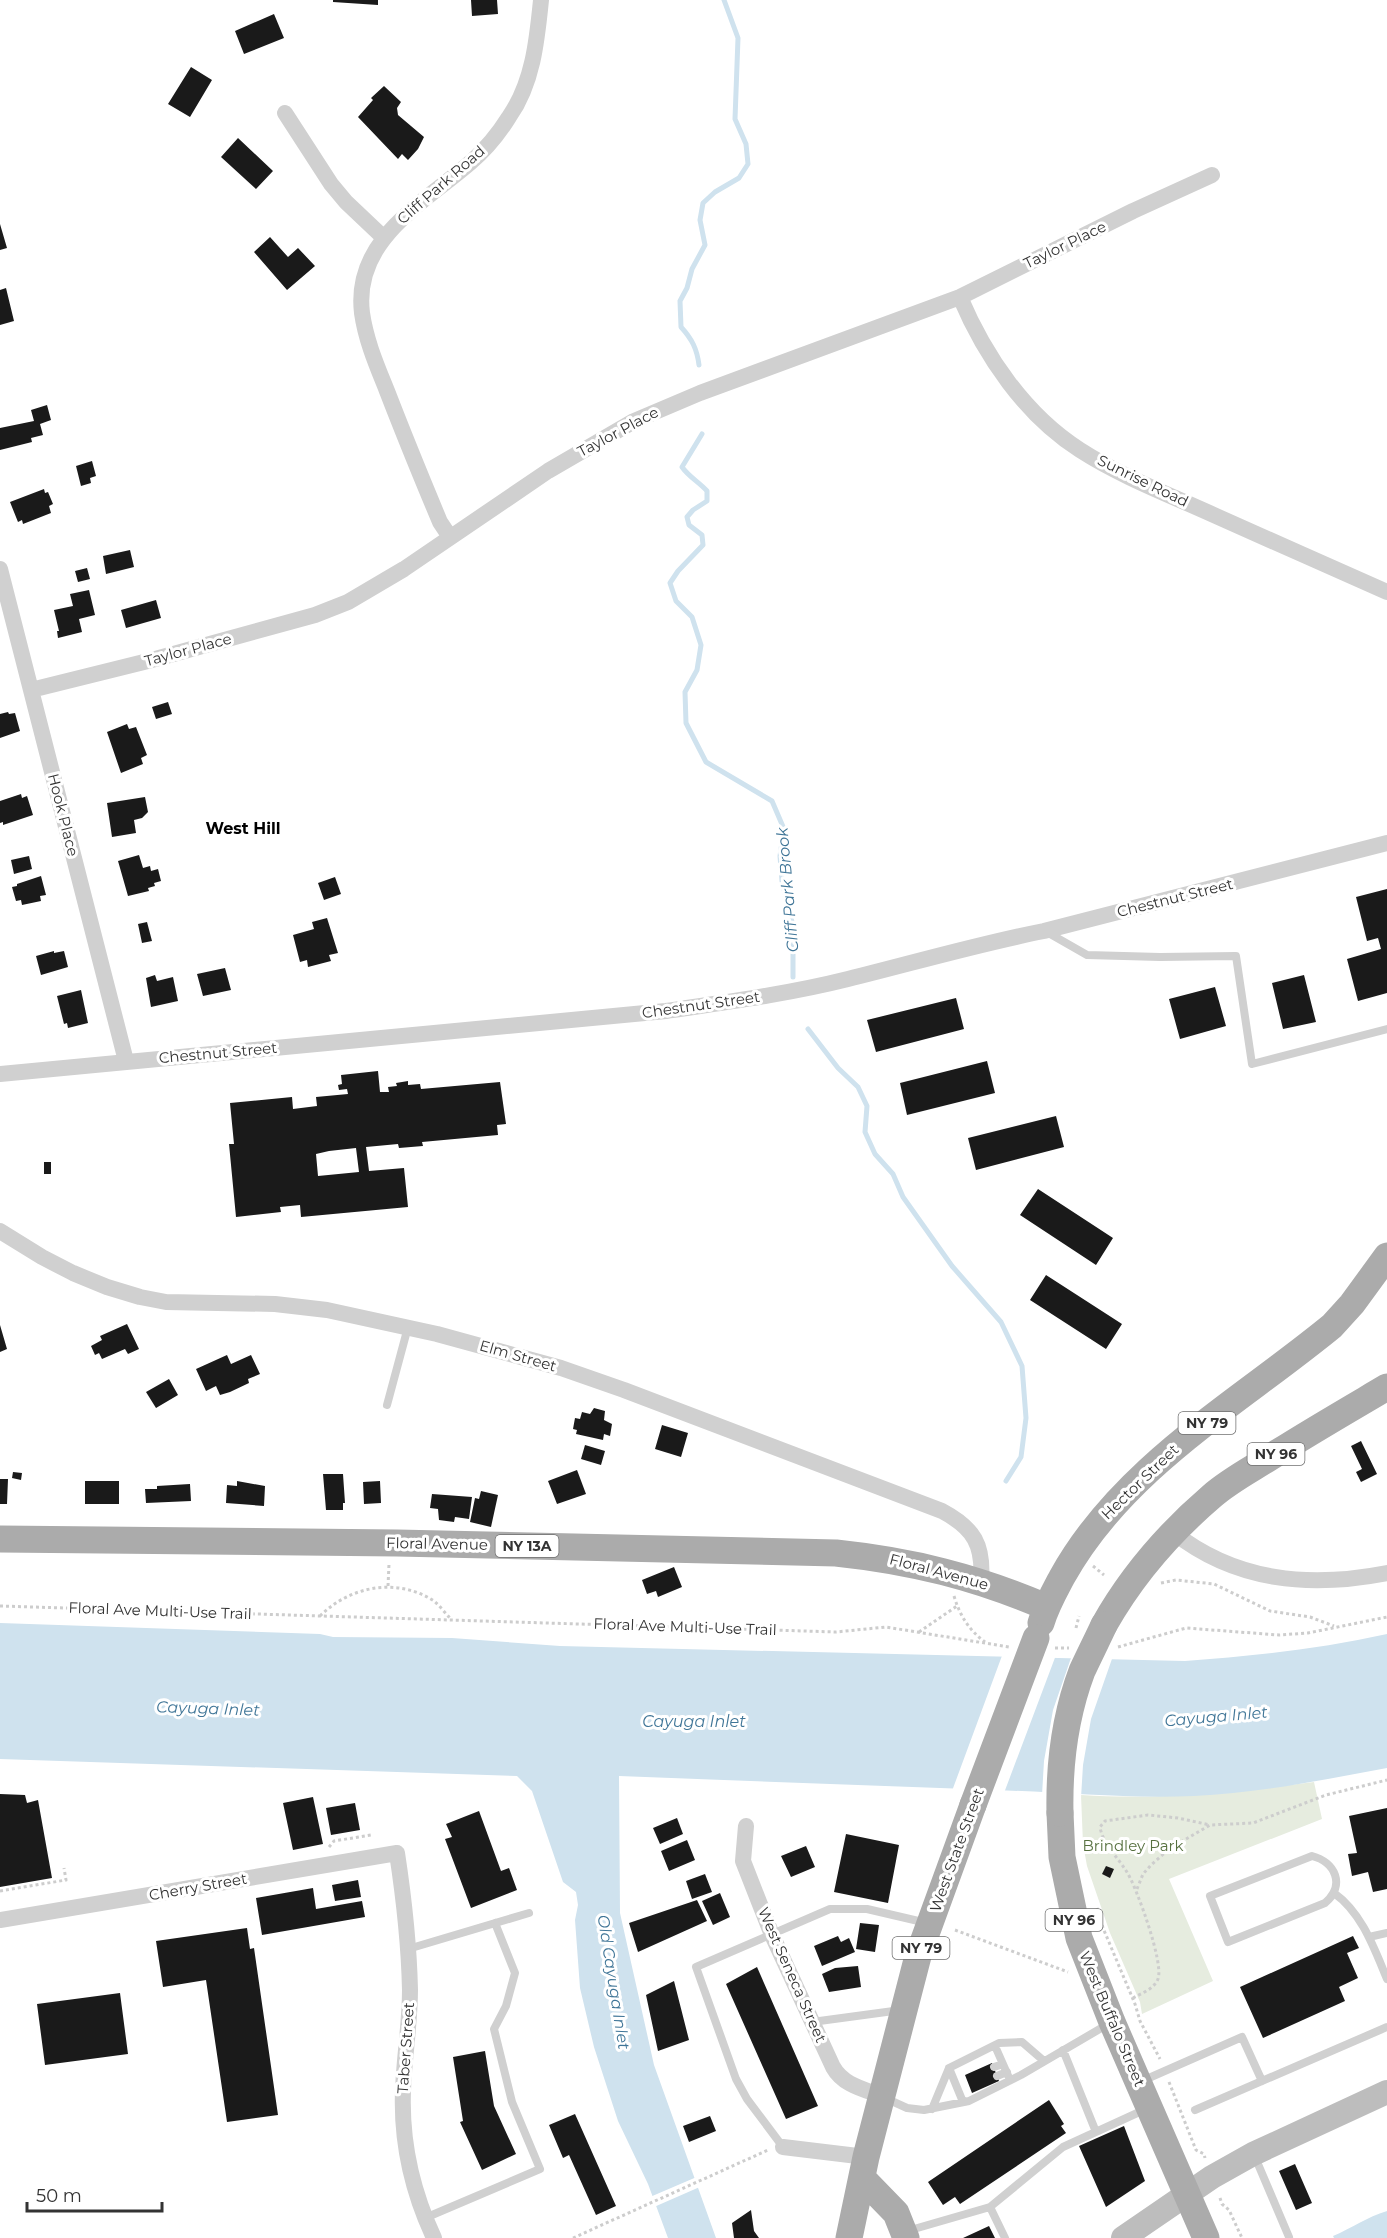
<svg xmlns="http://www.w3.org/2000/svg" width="1387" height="2238" font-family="Montserrat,sans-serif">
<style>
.green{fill:#e6ecdf}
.water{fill:#cfe2ee}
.pier{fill:#fff}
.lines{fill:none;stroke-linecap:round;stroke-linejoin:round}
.stream{stroke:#cfe2ee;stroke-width:5}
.building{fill:#1a1a1a;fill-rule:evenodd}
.path{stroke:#cdcdcd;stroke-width:3;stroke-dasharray:3 3;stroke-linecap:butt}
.lane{stroke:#d0d0d0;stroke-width:8}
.street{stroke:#d0d0d0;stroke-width:16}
.secondary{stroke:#bdbdbd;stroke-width:24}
.primary{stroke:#ababab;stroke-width:27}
.primary-bridge{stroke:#ababab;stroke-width:27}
.labels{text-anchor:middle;stroke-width:6;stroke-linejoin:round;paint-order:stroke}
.shield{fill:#fff;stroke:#707070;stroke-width:1.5}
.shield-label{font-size:14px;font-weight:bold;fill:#333}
.street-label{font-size:15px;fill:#333;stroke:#fff}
.park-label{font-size:15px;fill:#56703f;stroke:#fff}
.neighbourhood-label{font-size:16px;font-weight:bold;fill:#000;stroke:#fff}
.water-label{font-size:16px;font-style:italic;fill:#3f7597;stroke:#fff}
</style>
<rect width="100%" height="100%" fill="#fff"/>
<!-- green -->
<path class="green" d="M1314 1782 1322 1819 1169 1879 1213 1981 1142 2014 1140 2002 1110 1933 1087 1866 1083 1844 1081 1795C1160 1800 1237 1792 1314 1782Z"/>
<!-- water -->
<path class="water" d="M0 1623 320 1634 333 1637 452 1638 560 1646 1185 1661C1253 1656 1320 1649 1387 1634V1768C1323 1780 1259 1793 1194 1796 1127 1799 1061 1792 995 1790 869 1785 744 1781 619 1776L620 1913 654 2065 716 2238H668L648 2184 618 2121 594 2047 580 1988 575 1920 578 1905 576 1892 563 1882 532 1791 517 1776 0 1759Z
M1387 2211V2238H1334L1333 2236C1352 2228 1367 2217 1387 2211Z"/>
<!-- pier -->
<path class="pier" d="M1003 1653 1056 1655 1004 1793 952 1791Z
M1072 1655 1113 1656 1091 1719 1083 1765 1081 1798 1042 1795 1044 1761 1053 1710Z
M699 2176 702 2186 654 2207 650 2197Z"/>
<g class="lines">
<!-- stream -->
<path class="stream" d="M699 365C697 349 692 339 681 327L680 301 687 288 692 269 705 245 700 220 703 203 715 192 739 178 748 164 746 144 735 119 738 38 724 0
M702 434 682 467C689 477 699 482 707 491V501L693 510 687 517 689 525 702 535 703 545 678 571 670 583 676 601 692 617 701 645 697 670 685 692 686 723 706 762 772 801 784 829 780 856 782 881 793 926V977
M808 1029 838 1068 858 1087 867 1106 865 1132 875 1154 893 1174 903 1197 952 1266 1001 1322 1022 1366 1026 1418 1021 1457 1006 1481"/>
</g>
<!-- building -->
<path class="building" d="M333 0H378V5L333 2Z
M471 0H497L498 14 472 16Z
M274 14 284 38 244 54 235 31Z
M191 67 212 80 190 117 168 104Z
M384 86 401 102 397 108 398 115 424 137 418 149 408 160 402 154 398 159 358 117 373 100 371 98Z
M238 138 273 171 256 189 221 157Z
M0 224 7 248 0 250Z
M270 237 288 257 298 248 315 266 287 290 254 252Z
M6 288 14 321 0 325V290Z
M47 405 51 420 40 424 43 435 31 438 32 442 0 450V428L34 421 31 410Z
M92 461 96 476 90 478 91 483 81 486 76 466Z
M44 489 45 493 48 492 53 504 49 506 51 513 23 524 22 520 18 522 10 502Z
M130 550 134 567 106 574 103 556Z
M87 568 90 579 78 582 75 571Z
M89 590 95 615 79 619 82 632 58 638 57 631H59L54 610 73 606 70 594Z
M156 600 161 618 126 628 121 610Z
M168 702 172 714 156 719 152 707Z
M8 712 9 714 15 713 20 731 0 738V714Z
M127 724 129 729 136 727 147 755 141 758 143 764 121 773 107 732Z
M21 794 22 798 27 796 33 815 3 825V822L0 823V801Z
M145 797 148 812 142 818 134 820 136 833 112 837 107 803Z
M139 855 143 868 150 866 151 871 158 869 161 881 154 883 155 886 148 888 149 891 128 896 118 861Z
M29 856 32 869 14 874 11 860Z
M41 876 46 895 40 896 41 901 22 905 21 900 16 901 12 887 17 886V884Z
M335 877 341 894 324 900 318 883Z
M1387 889V993L1358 1001 1347 959 1381 949 1378 938 1367 941 1356 897Z
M327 918 338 953 329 955 331 961 308 967 307 960 300 962 293 935 314 929 312 922Z
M147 922 152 941 142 943 138 924Z
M54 951V953L64 951 68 967 41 975 36 956Z
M225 968 231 990 203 996 197 974Z
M155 975 157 981 173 977 178 1001 151 1007 146 978Z
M1304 975 1316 1022 1283 1029 1272 983Z
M1215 987 1226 1026 1180 1039 1169 999Z
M81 990 88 1023 68 1028 67 1023 64 1024 57 996Z
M956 998 964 1029 876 1052 867 1020Z
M987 1061 995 1093 907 1115 900 1083Z
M378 1071 380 1092H389L388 1087 397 1086 396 1083 408 1081V1085L420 1084 421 1089 500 1082 506 1124 497 1125 498 1135 422 1142 423 1146 399 1148 398 1144 366 1147 369 1171 404 1168 408 1207 301 1217 300 1205 280 1207 281 1212 236 1217 229 1144H234L230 1103 292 1097 293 1109 317 1106 316 1097 348 1094 347 1089 339 1090 338 1085 342 1084 341 1075ZM356 1148 359 1172 318 1176 316 1154 329 1151Z
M1056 1116 1064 1147 976 1170 968 1138Z
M44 1162H51V1174H44Z
M1038 1189 1113 1238 1096 1265 1020 1215Z
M1046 1275 1122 1324 1106 1349 1030 1300Z
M127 1324 139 1349 128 1354 125 1349 102 1359 99 1353 95 1355 91 1346 102 1340 100 1336Z
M0 1325 7 1349 0 1352Z
M227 1355 231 1364 251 1355 260 1374 248 1379 249 1383 230 1392 220 1395 216 1386 206 1391 196 1369Z
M169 1379 178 1395 156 1408 146 1392Z
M594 1408 605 1411 604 1420 612 1424 610 1436 604 1434 603 1440 576 1434 577 1430 573 1429 575 1418 580 1419 582 1412 590 1414Z
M662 1425 688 1433 681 1457 655 1449Z
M1361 1441 1377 1474 1361 1482 1356 1472 1362 1469 1351 1446Z
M585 1445 605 1451 601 1465 581 1459Z
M577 1470 586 1494 557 1504 548 1481Z
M13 1472 22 1473 21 1480 12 1478Z
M323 1474H343L345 1503H343V1510H326Z
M0 1479H8L7 1504H0Z
M85 1481H119V1504H85Z
M237 1481 265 1486 264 1506 226 1503 227 1485 237 1486Z
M380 1481 381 1503 364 1504 363 1482Z
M190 1484 191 1501 146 1503 145 1489H157V1486Z
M481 1491 498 1495 491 1527 470 1522 475 1498 479 1499Z
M432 1494 472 1497 469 1519 455 1517 454 1522 439 1520 438 1509 430 1508Z
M674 1567 682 1587 658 1597 656 1591 647 1594 642 1580Z
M0 1794 25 1795 27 1803 38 1800 52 1878 0 1887Z
M313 1797 323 1844 293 1850 283 1803Z
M355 1803 360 1830 331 1835 326 1808Z
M1387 1808V1889L1373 1892 1368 1872 1352 1876 1348 1854 1357 1853 1349 1816Z
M479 1811 501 1871 509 1868 517 1890 471 1908 445 1839 452 1837 446 1824Z
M677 1818 683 1834 660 1844 653 1828Z
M846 1834 899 1845 888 1903 834 1892Z
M687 1840 695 1860 669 1871 661 1851Z
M806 1846 815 1867 791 1877 781 1856Z
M1106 1866 1114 1869 1110 1878 1102 1874Z
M705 1874 712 1892 692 1899 686 1881Z
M358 1880 361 1897 335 1901 332 1885Z
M313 1888 316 1909 362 1901 365 1917 262 1935 256 1898Z
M720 1893 730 1917 713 1925 702 1901Z
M697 1900 707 1921 638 1952 629 1923Z
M860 1923 879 1925 875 1952 856 1949Z
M247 1928 250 1949 254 1948 278 2115 227 2122 206 1980 163 1987 156 1941Z
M838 1936 841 1942 849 1938 855 1952 822 1966 814 1946Z
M1353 1936 1359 1948 1347 1953 1358 1978 1339 1987 1345 2001 1263 2038 1240 1987Z
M858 1966 861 1987 829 1992 822 1974 835 1968Z
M757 1967 818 2106 786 2119 726 1984Z
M674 1981 689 2040 658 2051 646 1995Z
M120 1993 128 2054 45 2065 37 2004Z
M485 2051 494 2106 516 2154 482 2170 460 2122 463 2121 453 2057Z
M992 2063 999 2081 972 2093 965 2075Z
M1049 2100 1064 2124 1061 2126 1066 2133 960 2204 955 2197 943 2205 928 2182Z
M575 2114 616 2206 596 2215 569 2155 563 2158 549 2125Z
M710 2116 716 2131 689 2142 683 2126Z
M1124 2126 1145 2181 1106 2207 1079 2146Z
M1295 2164 1312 2203 1296 2210 1279 2171Z
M751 2210 754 2231 759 2238H734L732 2223Z
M989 2226 995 2238H963Z"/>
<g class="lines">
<!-- path -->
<path class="path" d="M1093 1566 1104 1575
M1161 1583 1176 1580 1214 1584 1270 1611 1310 1617 1334 1626
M388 1586 389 1564
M954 1596C960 1616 969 1630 985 1642
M0 1606 836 1632 886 1627 1009 1647
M320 1616C350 1586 397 1577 434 1601 440 1606 445 1613 450 1618
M1076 1628 1079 1616
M919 1632 957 1606
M1118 1647 1186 1628 1279 1635 1308 1633 1387 1617
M1055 1648H1069
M329 1847 334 1841 371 1835
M1137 1889 1143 1874 1151 1865 1169 1849 1210 1825 1253 1823 1326 1795 1387 1780
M0 1891 66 1880 64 1868
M1097 1908 1103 1928 1135 2004 1140 2021 1160 2059
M955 1930 1068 1972
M1133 1998C1142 1993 1154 1989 1158 1979 1164 1963 1137 1889 1128 1874 1119 1858 1103 1845 1100 1827L1105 1821 1148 1815 1178 1818 1210 1825
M1169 2082 1196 2150 1204 2154 1205 2158
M1220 2198 1222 2204 1229 2210 1242 2238
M573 2238 768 2150"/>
<!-- lane -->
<path class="lane" d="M1045 931 1087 955 1160 957 1236 956 1252 1064 1387 1029
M387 1405 408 1327
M1312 1856C1335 1862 1346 1885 1325 1903L1228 1942 1210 1896Z
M1334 1893C1362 1913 1374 1948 1387 1979
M1369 1937 1387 1933
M408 1949 529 1913
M812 2022 901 2010
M995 2046 1010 2080
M1063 2050 1096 2132
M994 2067 1003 2064
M949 2068 963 2102
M997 2076 1007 2072
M1142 2081 1242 2037 1262 2081
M885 2098 907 2108 924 2110 969 2101 1021 2075 1110 2023
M932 2109 949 2068 999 2043 1022 2042 1044 2061
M1195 2110 1387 2027
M783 2147 747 2099 736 2079 696 1967 830 1909H867L927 1923
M1255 2157 1289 2237
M990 2207 1005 2238
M425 2218 540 2169 512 2102 494 2029 506 2006 515 1973 495 1923
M907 2231 990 2207 1063 2147 1146 2109"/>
<!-- street -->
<path class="street" d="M285 113 331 184 346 202 384 238
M960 297C985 356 1025 415 1080 450 1122 477 1170 495 1216 516 1273 541 1330 567 1387 592
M450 537 440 522C422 479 404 435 387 391 377 366 366 341 362 313 353 239 424 203 471 162 485 150 499 133 509 117 533 83 537 40 541 0
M0 569 126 1061
M31 690 148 661 315 615 348 602 404 569 548 471 634 421 700 393 960 297 1133 211 1212 175
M0 1074 666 1011C727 1002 788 994 848 979 913 963 978 944 1044 931L1387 843
M0 1231 42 1257 73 1273 107 1287 140 1297 166 1302 275 1304 327 1310 437 1334 561 1368 624 1390 942 1511C974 1528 984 1545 981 1582
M1173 1532C1236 1582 1310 1588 1387 1573
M746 1826 743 1861 772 1935 833 2067C843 2085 863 2089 882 2096
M0 1920 397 1853C404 1899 409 1944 410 1990 410 2024 404 2058 403 2091 401 2143 412 2191 434 2238
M783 2147 866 2157"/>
<!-- secondary -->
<path class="secondary" d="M1123 2238 1212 2177 1253 2154 1387 2092"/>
<!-- primary -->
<path class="primary" d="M0 1539 397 1543 836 1553C912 1561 976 1577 1046 1607
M1041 1623C1046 1606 1054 1592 1062 1577 1123 1467 1237 1404 1332 1326L1352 1304 1387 1256
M1104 1625C1131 1577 1170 1532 1212 1496 1229 1481 1250 1470 1269 1458 1308 1433 1348 1410 1387 1387
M1060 1813 1062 1857 1079 1938 1112 2022 1206 2238
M862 2178 896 2213 906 2238
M849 2238 866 2157 918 1956 973 1805"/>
<!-- primary-bridge -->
<path class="primary-bridge" d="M973 1805 1036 1638
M1060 1813C1059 1766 1065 1716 1082 1671 1089 1656 1097 1640 1104 1625"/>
</g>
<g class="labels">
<!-- shield labels -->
<g class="shield">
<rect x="1178.5" y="1412" width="57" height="22" rx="4.5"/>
<rect x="1247.5" y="1443" width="57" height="22" rx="4.5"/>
<rect x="495.5" y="1535" width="63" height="22" rx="4.5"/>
<rect x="1045.5" y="1909" width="57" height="22" rx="4.5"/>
<rect x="892.5" y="1937" width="57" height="22" rx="4.5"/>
</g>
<g class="shield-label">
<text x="1207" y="1428">NY 79</text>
<text x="1276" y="1459">NY 96</text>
<text x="527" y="1551">NY 13A</text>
<text x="1074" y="1925">NY 96</text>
<text x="921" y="1953">NY 79</text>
</g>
<!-- street labels -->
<g class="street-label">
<text transform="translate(441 185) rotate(-41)" y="5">Cliff Park Road</text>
<text transform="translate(1065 245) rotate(-26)" y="5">Taylor Place</text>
<text transform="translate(618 432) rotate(-28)" y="5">Taylor Place</text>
<text transform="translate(1143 481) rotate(26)" y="5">Sunrise Road</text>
<text transform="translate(188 650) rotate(-15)" y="5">Taylor Place</text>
<text transform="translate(63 815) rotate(76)" y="5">Hook Place</text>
<text transform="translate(1175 898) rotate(-14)" y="5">Chestnut Street</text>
<text transform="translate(701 1005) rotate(-8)" y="5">Chestnut Street</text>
<text transform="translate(218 1053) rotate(-5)" y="5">Chestnut Street</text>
<text transform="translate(518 1356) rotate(16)" y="5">Elm Street</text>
<text transform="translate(1140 1482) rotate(-44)" y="5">Hector Street</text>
<text transform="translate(437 1544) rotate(1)" y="5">Floral Avenue</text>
<text transform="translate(939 1572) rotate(15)" y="5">Floral Avenue</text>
<text transform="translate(160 1611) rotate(2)" y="5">Floral Ave Multi-Use Trail</text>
<text transform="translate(685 1627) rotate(2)" y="5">Floral Ave Multi-Use Trail</text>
<text transform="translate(957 1850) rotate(-70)" y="5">West State Street</text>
<text transform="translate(198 1887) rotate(-10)" y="5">Cherry Street</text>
<text transform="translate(792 1975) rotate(66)" y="5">West Seneca Street</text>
<text transform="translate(1112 2019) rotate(67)" y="5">West Buffalo Street</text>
<text transform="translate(406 2048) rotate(-86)" y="5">Taber Street</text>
</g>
<!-- park labels -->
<g class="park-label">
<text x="1133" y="1851">Brindley Park</text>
</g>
<!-- neighbourhood labels -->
<g class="neighbourhood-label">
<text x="243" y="834">West Hill</text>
</g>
<!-- water labels -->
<g class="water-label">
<text transform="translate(787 890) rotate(-95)" y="6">Cliff Park Brook</text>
<text transform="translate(208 1708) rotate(2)" y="6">Cayuga Inlet</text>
<text transform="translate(1216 1716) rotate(-5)" y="6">Cayuga Inlet</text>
<text x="694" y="1727">Cayuga Inlet</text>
<text transform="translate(614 1982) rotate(81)" y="6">Old Cayuga Inlet</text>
</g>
</g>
<!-- scale -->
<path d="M27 2202v9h135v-9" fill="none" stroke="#333333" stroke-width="3"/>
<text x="36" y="2202" font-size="18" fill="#333333" stroke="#ffffff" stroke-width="4.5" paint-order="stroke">50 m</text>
</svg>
